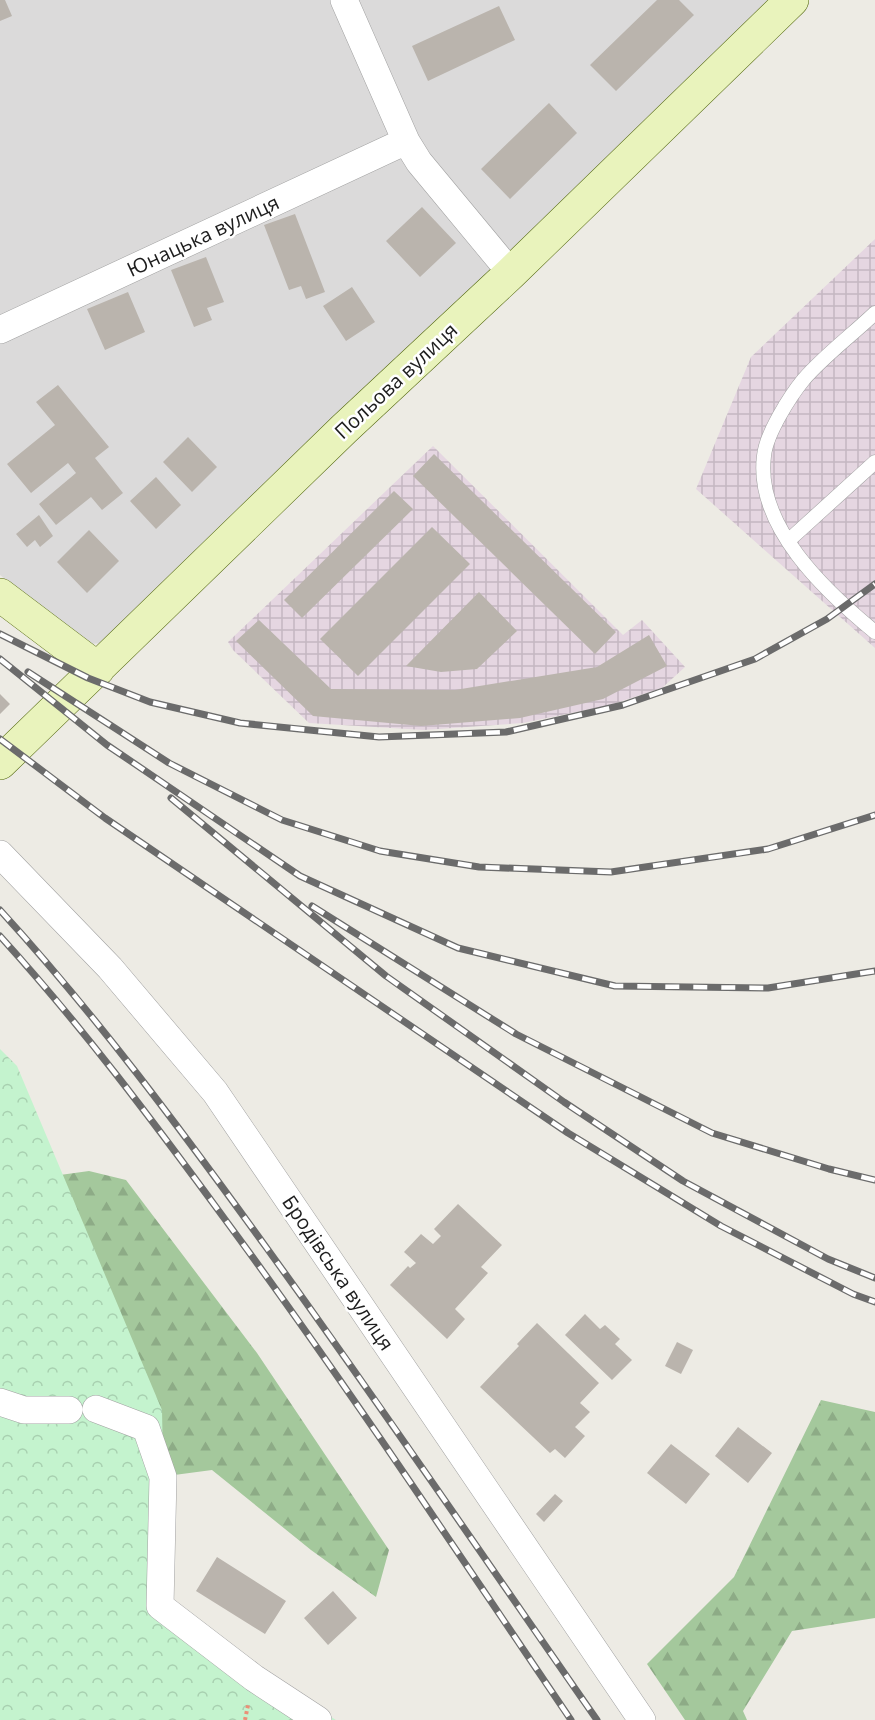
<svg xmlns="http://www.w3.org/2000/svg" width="875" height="1720" font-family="'Open Sans',sans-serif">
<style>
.residential{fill:#dbdada}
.industrial{fill:url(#industrial-grid)}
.forest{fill:url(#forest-firs)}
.park{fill:url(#park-crowns)}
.building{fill:#bab4ad}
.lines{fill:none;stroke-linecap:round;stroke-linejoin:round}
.lane-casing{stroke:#a1a1a1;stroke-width:15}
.street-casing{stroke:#a1a1a1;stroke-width:28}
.secondary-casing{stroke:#546810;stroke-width:34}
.path{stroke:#eb9077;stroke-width:4;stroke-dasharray:3 3;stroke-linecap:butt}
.lane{stroke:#fff;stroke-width:14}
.street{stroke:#fff;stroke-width:27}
.secondary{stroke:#e9f3bc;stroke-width:33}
.rail-casing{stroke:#6b6b6b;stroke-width:7}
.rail{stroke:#fff;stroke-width:4.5;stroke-dasharray:14;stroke-linecap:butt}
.labels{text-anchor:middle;stroke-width:5;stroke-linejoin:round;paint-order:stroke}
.street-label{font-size:20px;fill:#1d1d1d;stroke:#fff}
</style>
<defs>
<pattern id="industrial-grid" width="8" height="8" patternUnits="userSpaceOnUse" patternTransform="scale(1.5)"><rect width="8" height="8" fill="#e5d6e1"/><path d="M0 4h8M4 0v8" fill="none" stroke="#c4b7c1"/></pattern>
<pattern id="forest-firs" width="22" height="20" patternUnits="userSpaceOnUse" patternTransform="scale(1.5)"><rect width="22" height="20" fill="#a4c89c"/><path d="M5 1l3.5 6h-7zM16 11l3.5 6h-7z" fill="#8dab86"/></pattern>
<pattern id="park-crowns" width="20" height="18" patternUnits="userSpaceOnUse" patternTransform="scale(1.5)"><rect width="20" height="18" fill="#c4f3ce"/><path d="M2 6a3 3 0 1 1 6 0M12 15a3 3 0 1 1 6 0" fill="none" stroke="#a8d0b0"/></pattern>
</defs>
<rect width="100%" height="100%" fill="#edebe4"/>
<!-- residential -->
<path class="residential" d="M0 0H778L113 642 91 644 0 575Z"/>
<!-- industrial -->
<path class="industrial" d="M875 239V648L696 489 751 357Z
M433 446 623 635 642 620 685 667 662 688 610 705 523 723 424 730 309 723 233 650 228 642Z"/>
<!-- forest -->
<path class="forest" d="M0 1168 9 1182 89 1171 126 1180 257 1353 389 1550 376 1597 311 1550 212 1470 129 1481Z
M821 1400 875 1412V1618L792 1631 743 1711 747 1720H685L647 1664 734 1577Z"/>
<!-- park -->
<path class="park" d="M0 1049 17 1066 162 1410 166 1617 336 1720H0Z"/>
<!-- building -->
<path class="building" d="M0 0H5L12 16 0 21Z
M657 0H679L694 15 616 91 590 65Z
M499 6 515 40 428 81 412 46Z
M549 103 577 133 510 199 481 169Z
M422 207 456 243 420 277 386 241Z
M295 214 325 292 306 299 301 286 289 290 264 225Z
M206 257 224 302 207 308 212 320 194 327 171 270Z
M352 287 375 322 346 341 323 306Z
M128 292 145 332 105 350 87 309Z
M58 385 109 447 95 458 123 493 102 510 91 497 56 525 39 504 76 473 68 463 31 493 7 464 55 425 36 402Z
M188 437 217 467 192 492 163 462Z
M434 454 616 632 595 654 413 476Z
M156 477 181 505 156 529 130 501Z
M394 491 413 509 302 618 284 600Z
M39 515 53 536 40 547 35 540 27 547 16 534Z
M432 527 470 564 358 676 320 639Z
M89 530 119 561 87 593 57 562Z
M479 592 517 631 477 669 441 672 406 666Z
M259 620 331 689 455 690 597 667 649 635 667 666 603 699 520 718 421 726 313 716 236 641Z
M0 694 10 704 0 714Z
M458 1204 502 1245 481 1267 488 1273 455 1309 465 1319 447 1339 390 1285 408 1266 410 1268 416 1263 404 1252 421 1234 433 1244 441 1236 434 1229Z
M585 1314 600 1329 605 1325 620 1339 615 1344 632 1360 612 1380 565 1335Z
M537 1323 599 1383 580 1403 590 1412 575 1427 585 1436 565 1458 555 1449 550 1453 480 1387 519 1346 517 1344Z
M677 1342 693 1350 681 1374 665 1366Z
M738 1427 772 1453 748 1483 715 1456Z
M671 1444 710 1474 686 1504 647 1473Z
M555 1494 563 1501 544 1522 536 1514Z
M217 1557 286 1601 265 1634 196 1591Z
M333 1591 357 1618 328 1645 304 1618Z"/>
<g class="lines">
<defs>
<path id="lane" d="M875 313C852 335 825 355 804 379 790 396 766 434 764 456 755 526 826 592 875 632
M788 541 875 462"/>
<path id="street" d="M344 0 406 141 419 162 511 273
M0 330 406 141
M0 854 110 968 215 1092 642 1720
M0 1402 24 1410H69
M96 1409 146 1428 163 1477 160 1606 254 1678 318 1720"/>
<path id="secondary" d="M0 595 98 669
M0 763 344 429 511 273 792 0"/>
</defs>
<!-- lane casing -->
<use href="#lane" class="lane-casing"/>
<!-- street casing -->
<use href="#street" class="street-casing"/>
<!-- secondary casing -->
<use href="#secondary" class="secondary-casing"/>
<!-- path -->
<path class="path" d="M245 1720 248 1705"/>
<!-- lane -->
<use href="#lane" class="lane"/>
<!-- street -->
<use href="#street" class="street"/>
<!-- secondary -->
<use href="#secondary" class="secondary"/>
<defs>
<path id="rail" d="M0 634 88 678 150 702 240 723 379 737 506 732 623 705 755 659 827 619 875 584
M0 659 107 745 300 876 458 948 615 986 768 988 875 971
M28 672 169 763 282 820 380 851 479 867 611 872 768 849 875 815
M0 739 105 818 568 1133 721 1226 853 1294 875 1302
M171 798 386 976 564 1102 683 1181 828 1259 875 1278
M312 906 516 1034 712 1133 829 1169 875 1180
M0 910C97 1016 182 1131 266 1247 379 1403 487 1562 597 1720
M0 936C81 1025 153 1121 224 1218 345 1382 457 1552 571 1720"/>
</defs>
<!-- rail casing -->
<use href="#rail" class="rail-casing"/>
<!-- rail -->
<use href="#rail" class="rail"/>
</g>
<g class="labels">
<!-- street labels -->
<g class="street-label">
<text transform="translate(203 236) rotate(-25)" y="7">Юнацька вулиця</text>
<text transform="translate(396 381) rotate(-43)" y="7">Польова вулиця</text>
<text transform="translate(338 1273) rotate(56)" y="7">Бродівська вулиця</text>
</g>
</g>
</svg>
